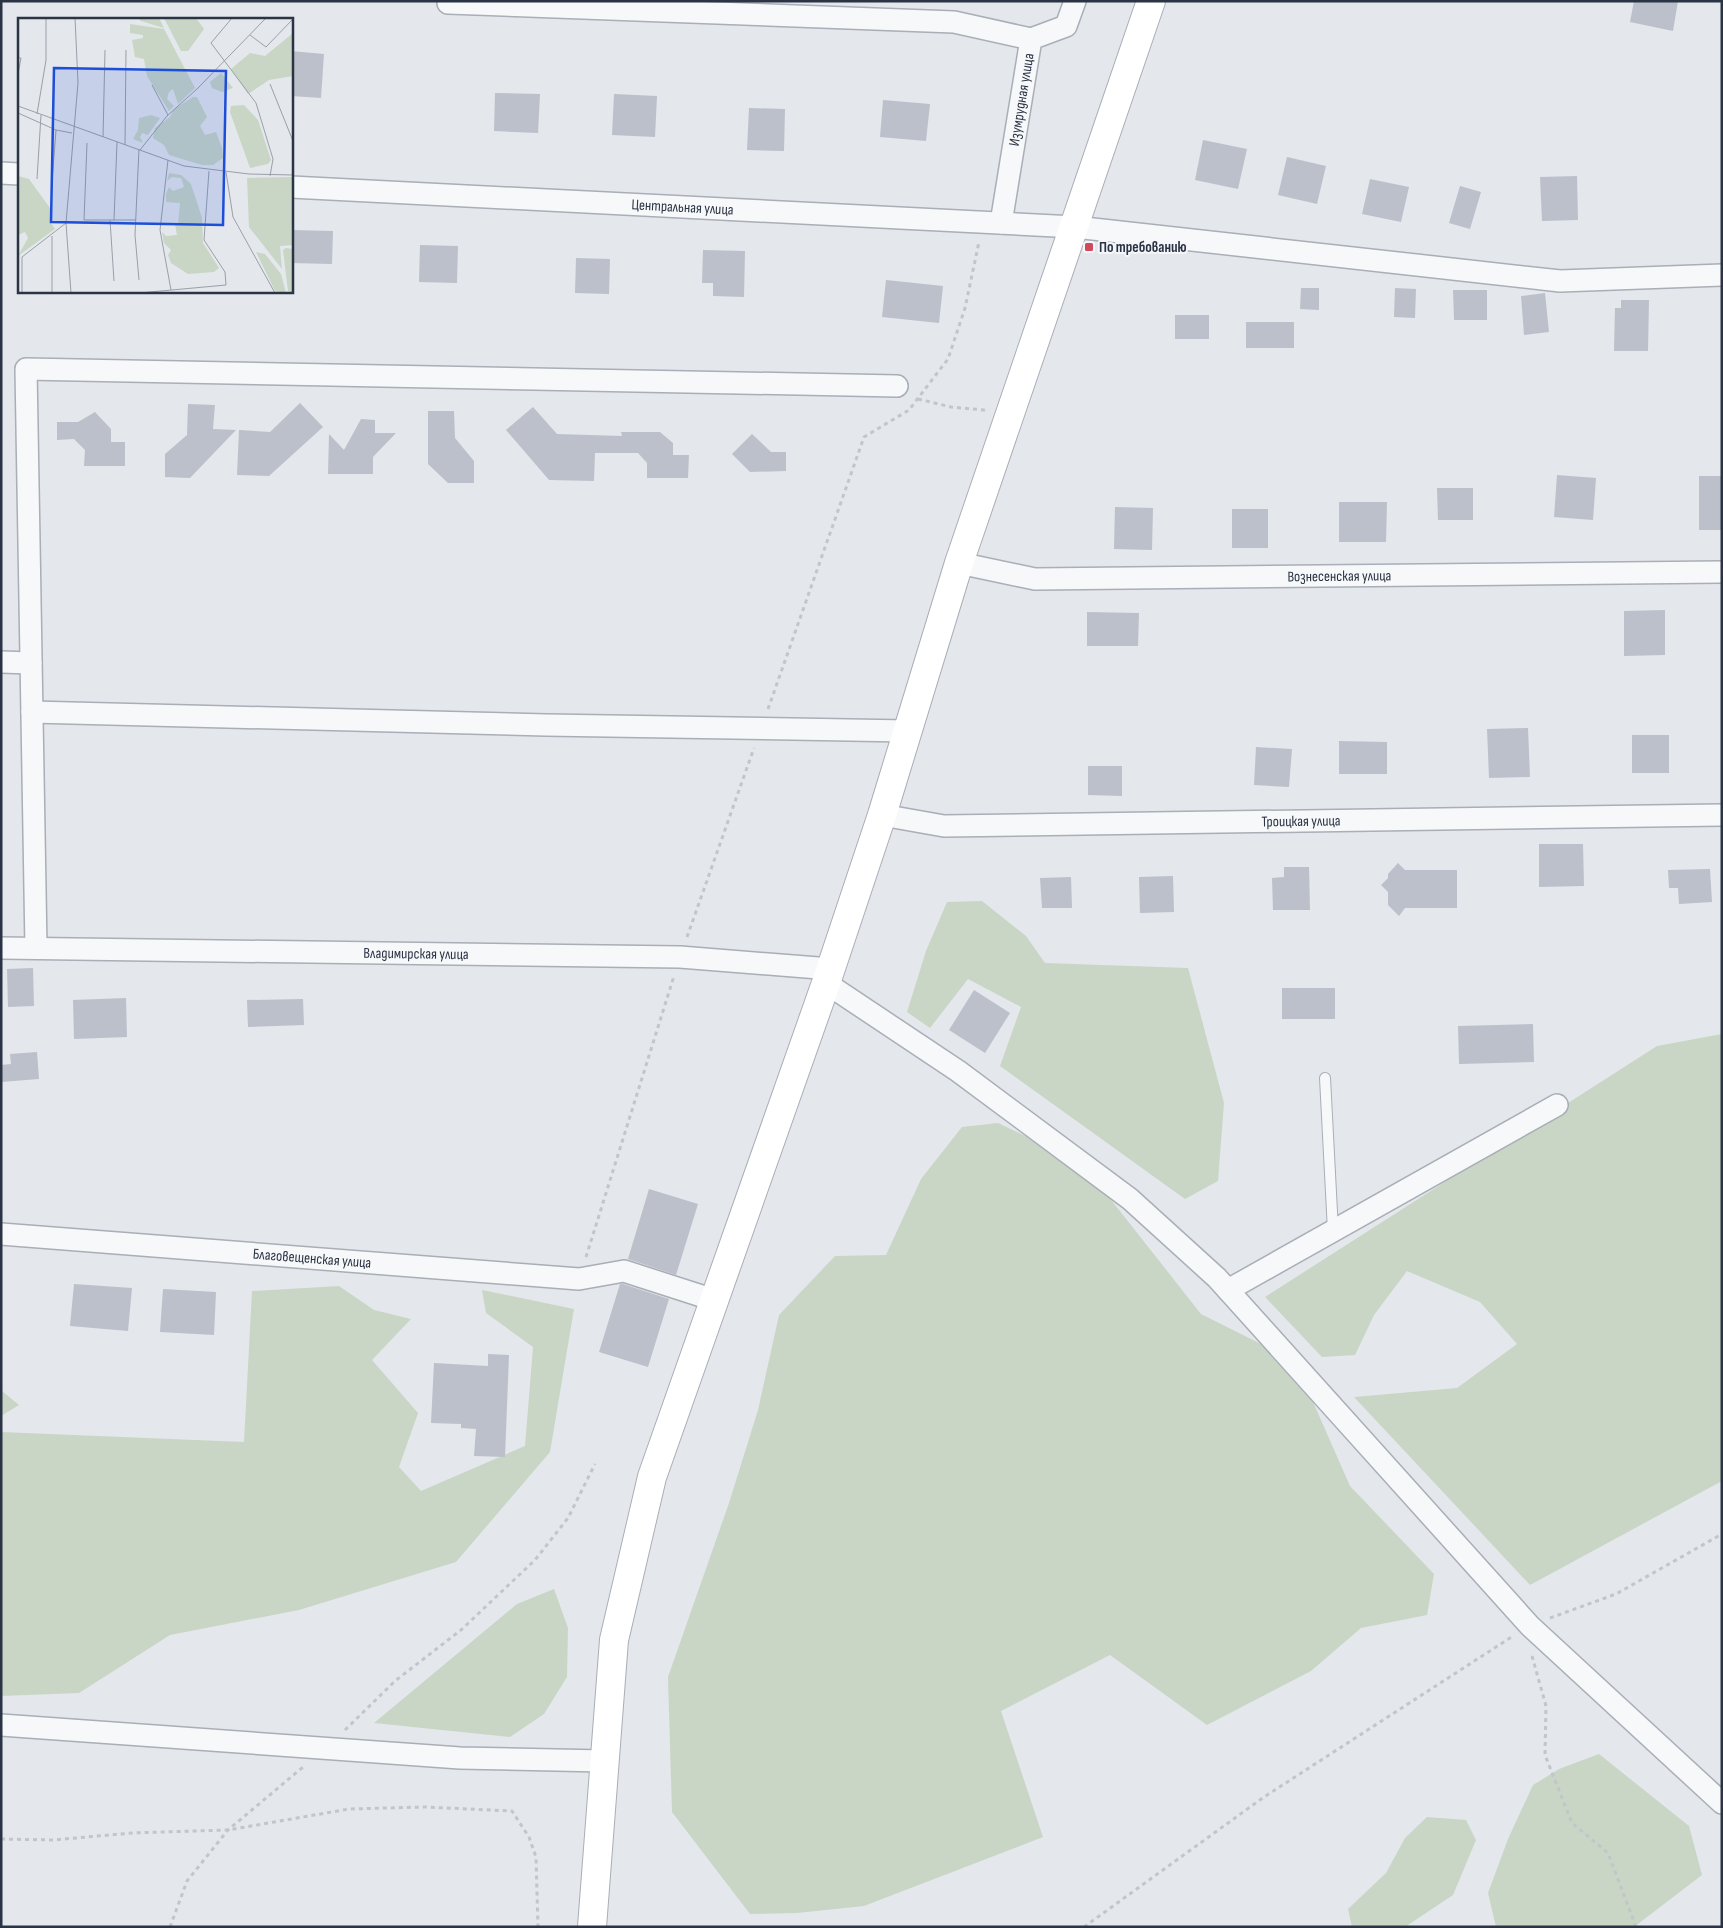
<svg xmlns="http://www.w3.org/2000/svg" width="1723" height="1928" font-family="'Sofia Sans Condensed',sans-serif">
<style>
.green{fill:#c9d6c5}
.building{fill:#bbc0ca}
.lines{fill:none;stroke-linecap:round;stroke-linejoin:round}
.lane-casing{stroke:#a9aeb7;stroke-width:12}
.street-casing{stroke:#a9aeb7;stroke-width:24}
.secondary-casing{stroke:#a9aeb7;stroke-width:30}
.path{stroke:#c2c5cb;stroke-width:3;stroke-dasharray:4 4;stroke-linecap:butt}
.lane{stroke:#f7f8fa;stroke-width:10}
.street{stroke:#f7f8fa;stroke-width:21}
.secondary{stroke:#fff;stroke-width:28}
.poi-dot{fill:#d1495b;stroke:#f4f6f9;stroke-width:2}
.labels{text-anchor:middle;stroke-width:4;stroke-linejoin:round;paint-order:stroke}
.street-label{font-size:15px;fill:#2b3445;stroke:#f4f6f9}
.poi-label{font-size:15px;font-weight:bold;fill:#2b3445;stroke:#f4f6f9;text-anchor:start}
.inset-road{fill:none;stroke:#9a9fa9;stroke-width:1}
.view{fill:#1d4ed8;fill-opacity:0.15;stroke:#1d4ed8;stroke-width:2.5}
.inset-edge{fill:none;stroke:#2b3445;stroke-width:2.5}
</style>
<rect width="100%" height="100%" fill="#e4e7ec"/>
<!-- green -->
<path class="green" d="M982 901 1026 936 1045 963 1188 968 1224 1103 1218 1181 1185 1199 1000 1066 1021 1007 968 979 930 1028 907 1012 926 951 947 902Z
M1722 1034V1481L1530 1585 1354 1397 1457 1388 1517 1344 1480 1302 1407 1271 1374 1315 1355 1355 1322 1357 1265 1297 1657 1046Z
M998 1123 1040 1143 1071 1149 1201 1314 1295 1361 1350 1486 1434 1574 1427 1615 1361 1628 1311 1671 1207 1725 1110 1655 1001 1711 1043 1837 864 1906 797 1913 750 1914 672 1812 668 1677 729 1503 758 1410 779 1315 835 1256 886 1255 921 1179 962 1127Z
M339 1286 374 1310 411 1319 372 1360 418 1413 399 1467 421 1491 525 1446 533 1347 486 1313 482 1290 574 1309 550 1452 456 1562 299 1610 170 1635 79 1693 1 1696V1432L244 1442 252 1291Z
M2 1391 19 1405 1 1416V1392Z
M554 1589 568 1628 567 1677 544 1714 510 1737 374 1723 517 1604Z
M1599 1754 1689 1826 1702 1875 1634 1927H1496L1488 1893 1508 1839 1533 1785 1559 1769Z
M1427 1817 1466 1820 1476 1840 1453 1895 1405 1927H1352L1348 1909 1386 1873 1405 1838Z"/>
<!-- building -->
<path class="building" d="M1634 1H1678L1673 31 1630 22Z
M291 51 324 54 321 98 291 96Z
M495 93 540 94 538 133 494 131Z
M614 94 657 96 655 137 612 135Z
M883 100 930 104 926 141 880 137Z
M749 108 785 109 784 151 747 150Z
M1203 140 1247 149 1238 189 1195 180Z
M1287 157 1326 166 1317 204 1278 195Z
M1577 176 1578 220 1542 221 1540 177Z
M1370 179 1409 187 1401 222 1362 214Z
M1460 186 1481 192 1470 229 1449 223Z
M291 230 333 231 332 264 291 263Z
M420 245 458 246 457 283 419 282Z
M703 250 745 251 744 297 713 296V283H702Z
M576 258 610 259 609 294 575 293Z
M886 280 943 286 939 323 882 317Z
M1301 288H1319V310L1300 309Z
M1395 288 1416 289 1415 318 1394 317Z
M1453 290H1487V320H1454Z
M1545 293 1549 332 1524 335 1521 296Z
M1621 300H1649L1648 351H1614L1615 308H1621Z
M1175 315H1209V339H1175Z
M1246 322H1294V348H1246Z
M300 403 323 427 269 476 237 475 239 430 270 432Z
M188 404 215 405 213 429 236 430 190 478 165 477V454L187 435Z
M533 407 557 434 622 436 621 432H660L673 443V455H689L688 478H647V463L638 453H595L594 481 549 480 506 430Z
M428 411H454L455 438 474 461V483H448L428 464Z
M95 412 111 429V442H125V466H84L85 450 74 439 57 440V422H78Z
M361 419 375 420V433H396L373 457V474H328L329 434 344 450Z
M752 434 771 452H786V471L750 472 732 454Z
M1557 475 1596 478 1593 520 1554 517Z
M1699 476H1722V530H1699Z
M1437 488H1473V520H1438Z
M1339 502H1387L1386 542H1339Z
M1115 507 1153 508 1152 550 1114 549Z
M1232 509H1268V548H1232Z
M1665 610V655L1624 656V611Z
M1087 612 1139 613 1138 646H1087Z
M1528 728 1530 777 1489 778 1487 729Z
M1632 735H1669V773H1632Z
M1339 741 1387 742V774H1339Z
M1256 747 1292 749 1289 787 1254 785Z
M1088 766H1122V796L1088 795Z
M1539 844H1583L1584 886 1539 887Z
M1398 863 1405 870H1457V908H1405L1399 916 1388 905V892L1381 885 1388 878V874Z
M1284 867H1309L1310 910H1273L1272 878 1284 877Z
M1710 869 1712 902 1679 904 1678 888H1669L1668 870Z
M1173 876 1174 912 1140 913 1139 877Z
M1071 877 1072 908H1042L1040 878Z
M33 968 34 1006 8 1007 7 969Z
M1282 988H1335V1019H1282Z
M974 990 1010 1013 985 1053 949 1030Z
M126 998 127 1037 74 1039 73 1000Z
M303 999 304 1025 248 1027 247 1000Z
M1533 1024 1534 1062 1459 1064 1458 1026Z
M37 1052 39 1079 1 1082V1065L11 1064 10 1054Z
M649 1189 698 1204 676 1275 628 1259Z
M74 1284 132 1288 128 1331 70 1326Z
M620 1284H623L669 1299 648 1367 599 1352Z
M163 1289 216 1292 214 1335 160 1332Z
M488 1354 509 1355 505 1457 474 1456 476 1429 461 1428V1424L431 1423 434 1363 488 1366Z"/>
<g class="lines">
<defs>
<path id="lane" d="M1325 1078 1333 1231"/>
<g id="street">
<path d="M448 3 954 22 1031 39"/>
<path d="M1 173 19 174"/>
<path id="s1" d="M291 187 1075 227 1560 281 1722 275"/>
<path id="s2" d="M1001 223 1031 39 1066 26 1075 1"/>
<path id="s3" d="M959 563 1035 579 1722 572"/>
<path d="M1 662 31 663"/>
<path d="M32 712 546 725 908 731"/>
<path id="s4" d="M882 815 944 826 1722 815"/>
<path id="s5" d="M1 948 680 957 831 969"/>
<path d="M36 948 26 369 897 386"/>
<path d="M826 983 958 1071 1130 1199 1217 1278 1530 1626 1722 1803"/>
<path id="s6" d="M1 1234 579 1279 624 1271 714 1300"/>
<path d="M1228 1290 1557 1105"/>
<path d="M1 1725 460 1758 604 1761"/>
</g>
<path id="secondary" d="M592 1927 614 1640 652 1477 826 983 882 815 959 563 1151 1"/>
</defs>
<!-- lane casing -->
<use href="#lane" class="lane-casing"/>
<!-- street casing -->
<use href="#street" class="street-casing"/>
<!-- secondary casing -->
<use href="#secondary" class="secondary-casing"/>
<!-- path -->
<path class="path" d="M918 399 951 407 984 410 987 409
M768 709 864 437 909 410 948 359 965 308 979 242
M687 937 754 748
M586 1257 674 976
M1550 1618 1616 1594 1722 1534
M1532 1656 1546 1706 1545 1755 1572 1823 1608 1853 1636 1927
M345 1730 395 1681 461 1630 535 1560 568 1518 595 1464
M1 1839 53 1840 132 1833 228 1830 349 1809 425 1807 512 1811 529 1837 536 1857 538 1927
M170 1927 187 1881 228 1830 303 1767
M1084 1927 1264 1797 1513 1636"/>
<!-- lane -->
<use href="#lane" class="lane"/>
<!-- street -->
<use href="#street" class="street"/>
<!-- secondary -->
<use href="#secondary" class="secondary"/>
</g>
<!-- markers -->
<rect class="poi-dot" x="1084" y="242" width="10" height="10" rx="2.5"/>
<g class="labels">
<!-- street labels -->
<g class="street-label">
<text dy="5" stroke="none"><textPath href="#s2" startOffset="125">Изумрудная улица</textPath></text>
<text dy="5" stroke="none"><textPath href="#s1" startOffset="392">Центральная улица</textPath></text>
<text dy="5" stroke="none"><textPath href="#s3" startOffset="382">Вознесенская улица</textPath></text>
<text dy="5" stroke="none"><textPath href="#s4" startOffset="420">Троицкая улица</textPath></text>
<text dy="5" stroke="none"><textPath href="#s5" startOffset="415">Владимирская улица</textPath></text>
<text dy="5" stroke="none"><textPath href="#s6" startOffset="312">Благовещенская улица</textPath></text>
</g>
<!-- poi labels -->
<g class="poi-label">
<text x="1099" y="252">По требованию</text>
</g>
</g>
<!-- overview -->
<g transform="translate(18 18)">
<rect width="275" height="275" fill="#e4e7ec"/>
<path d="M120 0H141L146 10 123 3ZM146 0H178L186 11 170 33H163ZM112 6 146 11 177 70 160 86 155 71 151 74 149 81 156 88 151 93 129 58 126 41 117 39 114 22 125 20V17L112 15ZM275 15V58L251 62 230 76 213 51 232 35 247 38ZM203 55 215 70 204 74 194 70 192 64ZM175 79H179L189 99 182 108 187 117 198 114 204 130 205 140 195 147H184L151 137 146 127 135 120 137 110 152 99 156 91ZM226 87 240 102 253 142 250 146 232 150 212 94 213 88ZM133 97 142 100 130 117 124 115 122 119 125 125 115 121 120 112 121 100ZM151 155 163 157 173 166 184 200 185 225 201 250 196 254 170 256 153 245 150 237 153 232 146 225 144 214 148 218 159 217 157 206 160 207 162 185 148 184V176L151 169 155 173 166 169 163 160 154 159 149 163ZM0 158 11 161 32 190 33 205 37 211 0 238 10 220 7 214 0 217ZM275 159V227L262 228 264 251 231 209 229 160ZM268 230 275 231V275L270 273 265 232ZM238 234 247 236 263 256 268 275 257 273Z" fill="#c9d6c5"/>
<path class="inset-road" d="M214 0 193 25 238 85 255 141 252 158M232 17 248 29 275 1M0 40H3L0 56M252 66 275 123M134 67 150 97M0 88 166 148 231 156 275 157M0 95 38 112 54 115M19 96 28 42V0M85 119 87 32M69 125 66 202H118M107 127 108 32M121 131 117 217 121 262M122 132 149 98 180 70 248 0M150 142 142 212 153 272M208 154 215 199 257 275M19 161 23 97M34 164 38 112M92 202 96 263M96 202 99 124M4 275V239L48 205M34 275V218M53 275 48 205 60 65 57 0M121 275 208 267 207 254 186 222 191 153"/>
<path class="view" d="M36 50 208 53 205 207 33 204Z"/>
<rect width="275" height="275" class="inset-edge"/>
</g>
<!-- border -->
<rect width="1723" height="1928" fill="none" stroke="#2b3445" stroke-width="5"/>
</svg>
